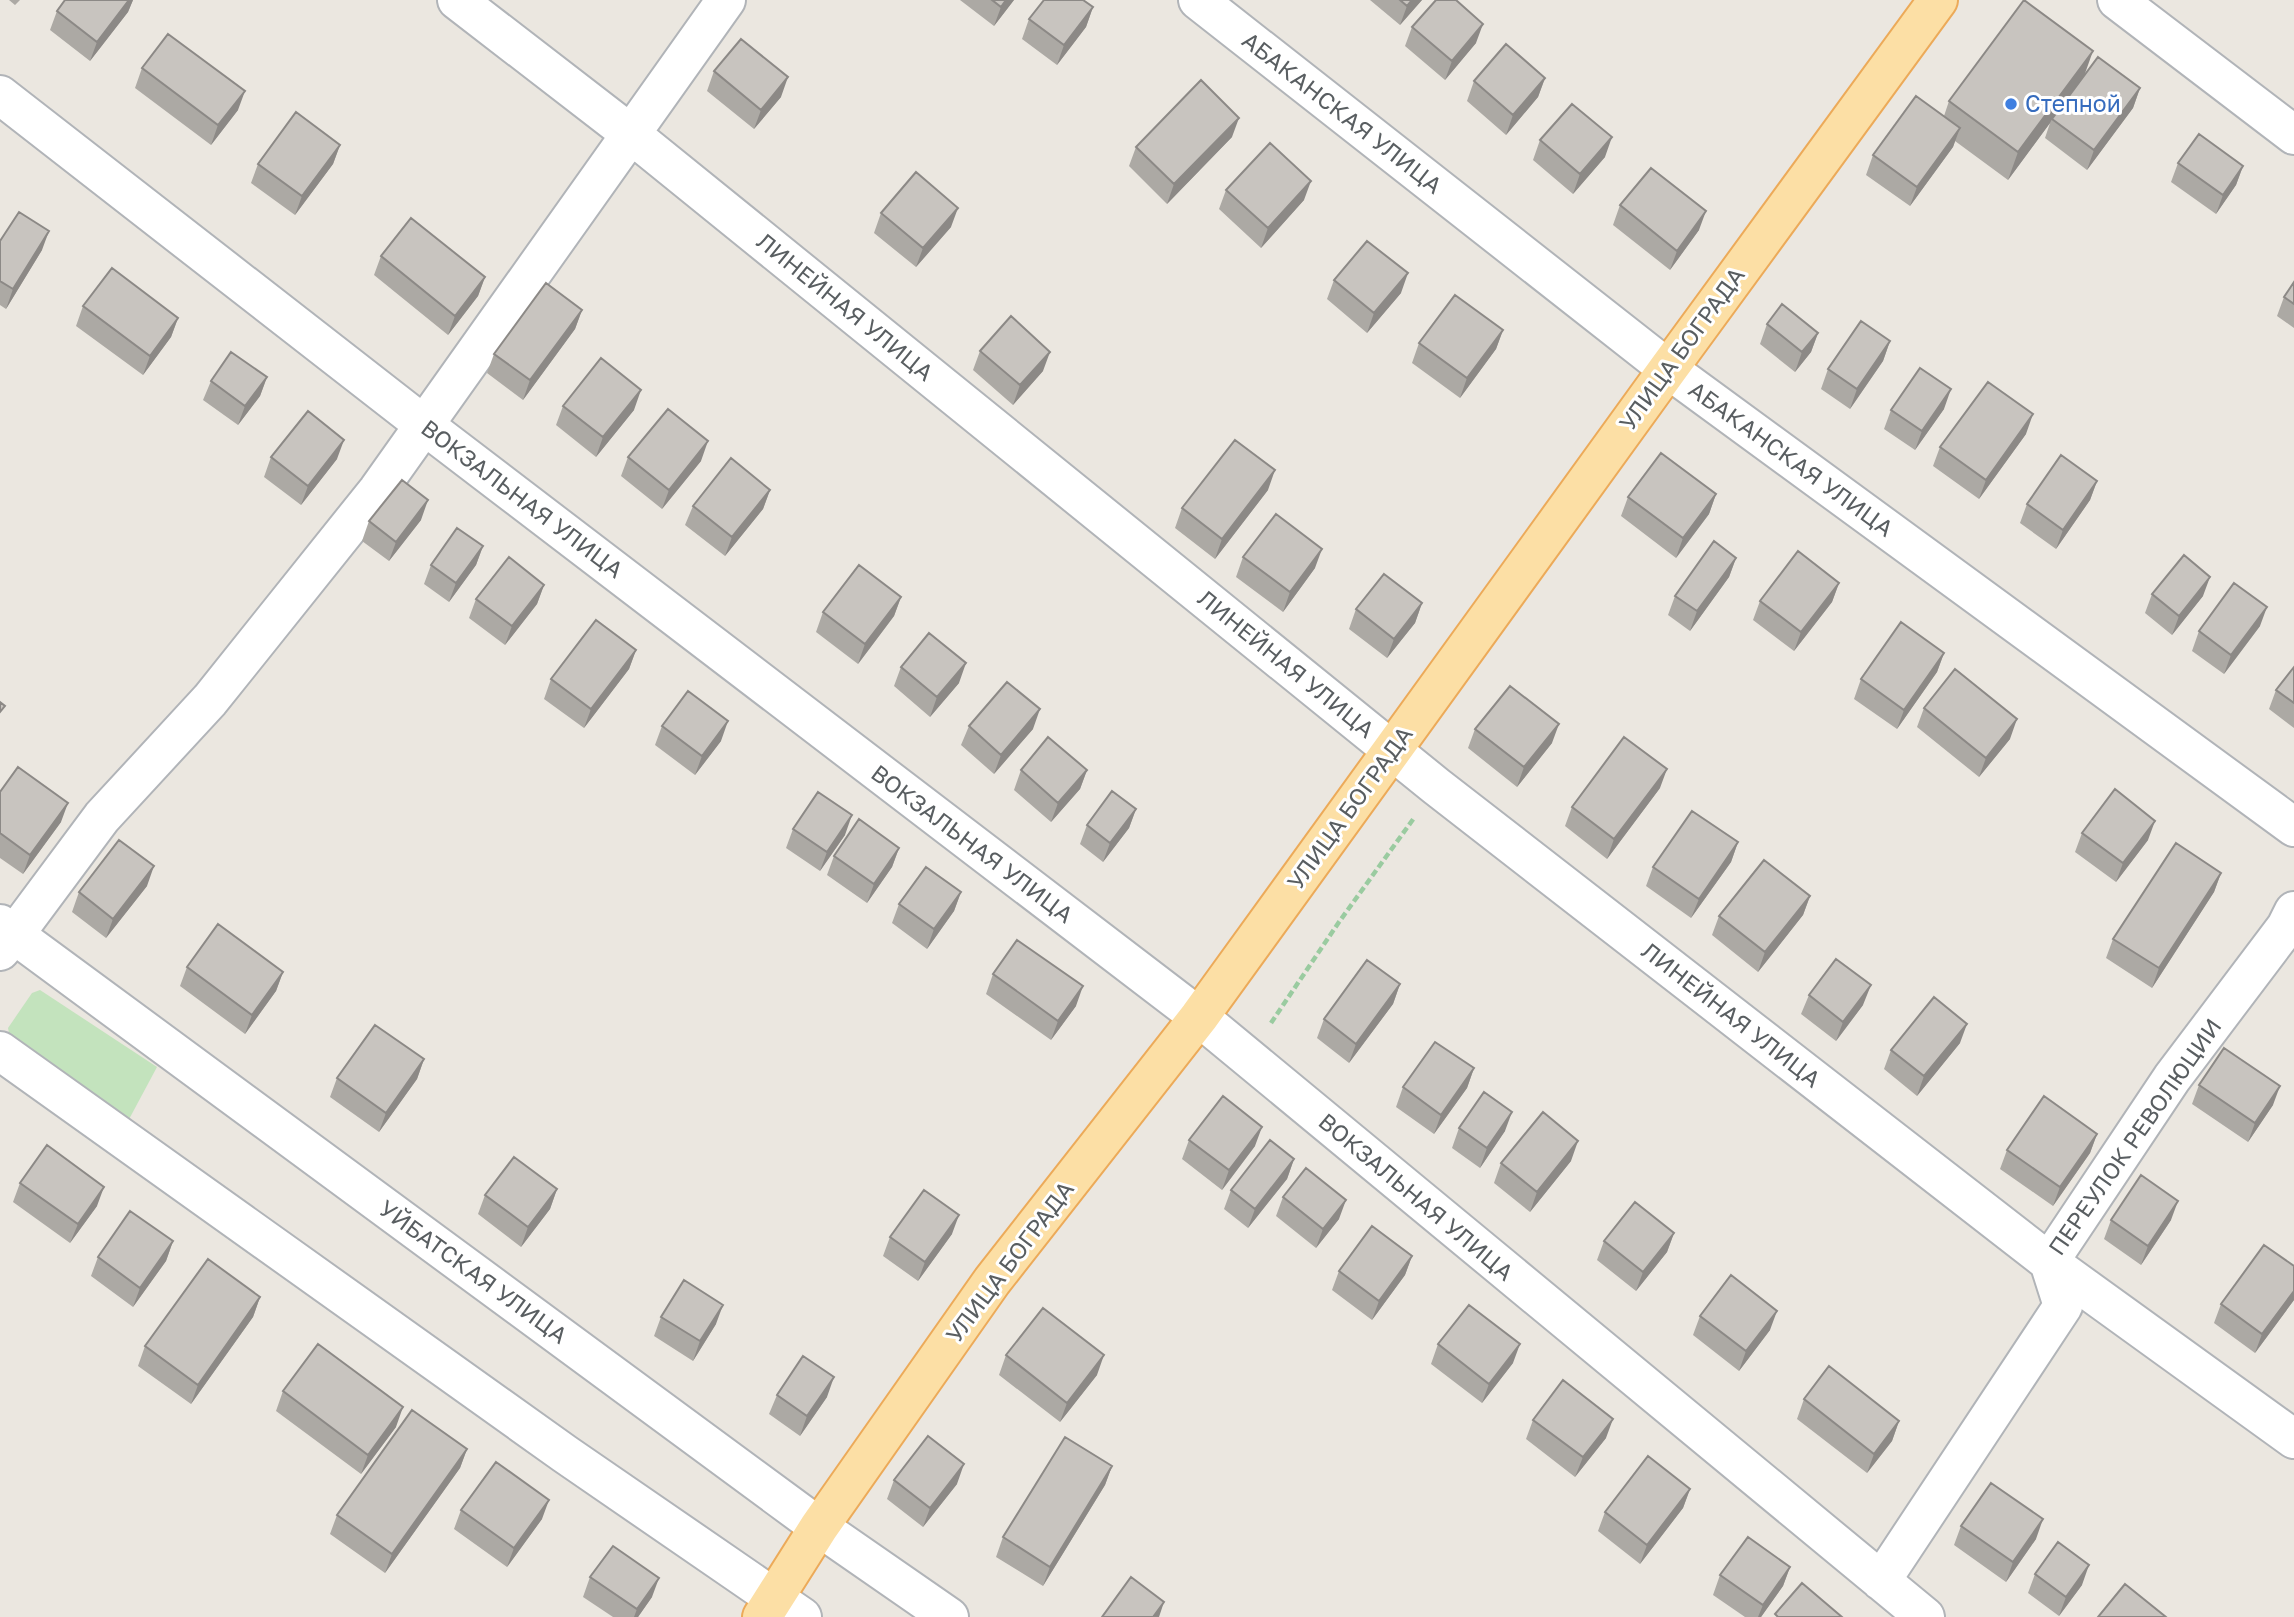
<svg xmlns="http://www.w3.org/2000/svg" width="2294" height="1617" font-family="'Golos Text',sans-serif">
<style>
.green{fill:#c3e3bd}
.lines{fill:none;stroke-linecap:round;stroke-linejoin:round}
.minor-casing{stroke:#b1b4b8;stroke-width:42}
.major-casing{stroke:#ecaa59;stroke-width:42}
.path{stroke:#9acba0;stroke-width:4.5;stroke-dasharray:7 3.5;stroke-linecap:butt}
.minor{stroke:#fff;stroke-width:38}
.major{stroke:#fcdfa5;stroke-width:38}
.wall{fill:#aca9a4}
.shaded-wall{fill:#8c8986}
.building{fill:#c8c4bf;stroke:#8c8986;stroke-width:2}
.shop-dot{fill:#3f7fe0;stroke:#fff;stroke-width:2.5}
.labels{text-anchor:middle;stroke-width:6;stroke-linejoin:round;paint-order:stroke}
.shop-label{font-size:23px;fill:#366cbe;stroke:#fff;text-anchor:start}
.street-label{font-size:23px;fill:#595e61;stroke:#fff}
</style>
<rect width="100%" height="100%" fill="#ebe7e0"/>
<!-- green -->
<path class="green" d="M40 990 157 1067 127 1123 10 1038 8 1028 32 993Z"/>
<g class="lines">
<defs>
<path id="minor" d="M457 0 632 135 1436 786 2049 1262 2294 1439
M1198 0 1668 369 2294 827
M2117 0 2294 135
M0 95 424 425 1199 1017 1925 1617
M0 924 819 1527 949 1617
M0 951 15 934 102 817 210 700 378 490 726 0
M0 1051 565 1454 802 1617
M1881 1581 2063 1306 2049 1262 2172 1078 2286 927 2294 911"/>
<path id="major" d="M762 1617 819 1527 992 1281 1199 1017 1668 369 1938 0"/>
</defs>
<!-- minor casing -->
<use href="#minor" class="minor-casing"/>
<!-- major casing -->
<use href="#major" class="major-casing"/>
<!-- path -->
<path class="path" d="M1271 1023 1339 922 1414 818"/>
<!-- minor -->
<use href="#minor" class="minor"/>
<!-- major -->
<use href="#major" class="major"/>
</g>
<!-- wall -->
<path class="wall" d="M9 0H20L15 5Z
M65 0H133L128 12 90 61 50 30 57 11Z
M960 0H1014L994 26Z
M1370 0H1422L1400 25Z
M1093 7 1086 27 1057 65 1022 39 1029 19Z
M1412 27 1476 43 1445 80 1405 46Z
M142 68 238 110 211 145 135 88Z
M714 71 781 97 754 129 707 91Z
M2084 76 2140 88 2133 108 2087 170 2045 138 2050 123 2008 180 1955 141 1953 147 1910 206 1866 175 1873 155 1944 116 1949 101Z
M1545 78 1538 97 1506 135 1467 101 1474 81Z
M1232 137 1167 204 1129 166 1136 147Z
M1540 140 1605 157 1573 194 1533 160Z
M340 145 333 164 295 215 251 183 258 164Z
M2178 163 2243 166 2236 185 2216 214 2171 182Z
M1226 190 1304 200 1261 248 1219 209Z
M1620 205 1699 230 1670 270 1613 225Z
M881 213 951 227 916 267 874 233Z
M0 241 42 250 6 309 0 305Z
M381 256 485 277 478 296 448 335 374 275Z
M1334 280 1401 293 1367 333 1327 299Z
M2294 282V328L2277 316 2284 297Z
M83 306 178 318 171 337 143 375 76 326Z
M582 310 575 329 523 400 487 373 494 354Z
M1767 324 1818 333 1811 352 1795 372 1760 344Z
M1503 330 1496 349 1460 398 1412 363 1419 343Z
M1890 341 1883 361 1850 409 1821 389 1828 369Z
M980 351 1043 371 1013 405 973 370Z
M267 377 260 396 238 425 203 400 211 381Z
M563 406 634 410 596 457 556 425Z
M1944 409 1915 450 1884 429 1891 410Z
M2026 434 1979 499 1933 466 1940 447Z
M271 457 337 459 301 505 264 477Z
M628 457 701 461 662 509 621 476Z
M2097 481 2090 500 2056 549 2020 523 2027 504Z
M770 490 763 509 725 556 685 525 693 506Z
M1268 490 1215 559 1175 528 1182 508Z
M1716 494 1709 514 1676 558 1621 516 1628 497Z
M421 520 389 561 362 541 369 521Z
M483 546 476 565 449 602 424 584 431 565Z
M1243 557 1315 568 1283 612 1236 577Z
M1736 558 1729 577 1690 631 1668 615 1675 596Z
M1839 583 1832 602 1794 651 1753 620 1760 601Z
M544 585 537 604 505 645 469 618 476 599Z
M2152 594 2203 596 2172 635 2145 613Z
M901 597 894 616 858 664 816 632 823 612Z
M1422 603 1415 623 1387 658 1349 629 1356 609Z
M2260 626 2224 674 2192 651 2199 631Z
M636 650 629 669 584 728 544 699 551 679Z
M1944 653 1937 672 1897 729 1854 699 1861 679Z
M901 667 959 683 930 717 894 686Z
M2294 667V728L2269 709 2276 690Z
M1924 708 2010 739 1979 777 1917 727Z
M662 726 721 741 695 775 655 745Z
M969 726 1033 729 994 774 961 745Z
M1475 729 1552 743 1517 787 1468 748Z
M1021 770H1087L1080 789 1051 822 1014 790Z
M1660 788 1607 859 1565 826 1572 807Z
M0 792 61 822 23 874 0 858Z
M1136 809 1129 828 1103 862 1080 844 1087 825Z
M793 829 845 835 820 871 786 848Z
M2082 833 2148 840 2116 882 2075 852Z
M1738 842 1731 862 1691 918 1646 886 1653 867Z
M899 848 892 867 867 903 827 875 834 856Z
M2221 873 2214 892 2152 988 2106 958 2113 939Z
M147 886 106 938 72 912 79 892Z
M961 892 954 911 927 949 892 923 899 904Z
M1810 896 1803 915 1758 972 1712 935 1719 916Z
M187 967 283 972 276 991 245 1034 180 986Z
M993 974 1076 1006 1051 1040 986 994Z
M1400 984 1393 1004 1349 1063 1317 1038 1324 1019Z
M1809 995 1863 1005 1836 1041 1801 1014Z
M1960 1043 1917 1096 1884 1069 1891 1050Z
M424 1059 417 1079 379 1132 330 1097 337 1078Z
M1474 1068 1467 1088 1434 1134 1396 1107 1403 1087Z
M2199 1085 2273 1105 2248 1142 2192 1104Z
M1459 1128 1505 1131 1480 1168 1452 1148Z
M2097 1134 2090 1153 2053 1206 2000 1169 2007 1150Z
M1189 1140 1255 1146 1222 1190 1182 1159Z
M1294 1159 1287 1179 1248 1228 1224 1209 1231 1190Z
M1571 1161 1530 1212 1494 1183 1501 1163Z
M20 1183 97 1206 70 1243 13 1202Z
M557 1189 550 1209 521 1247 478 1214 485 1195Z
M1283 1197 1339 1219 1316 1248 1276 1216Z
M2111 1220H2171L2141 1265 2104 1239Z
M1674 1233 1667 1252 1636 1291 1597 1260 1604 1241Z
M952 1234 918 1281 883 1256 890 1237Z
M173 1241 166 1261 133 1307 91 1276 98 1257Z
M1412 1256 1405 1275 1372 1320 1332 1290 1339 1271Z
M2294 1266V1300L2255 1353 2214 1323 2221 1304Z
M260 1297 253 1317 191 1404 138 1366 145 1346Z
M1700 1316 1770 1330 1739 1371 1693 1335Z
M661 1317 716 1324 693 1361 654 1336Z
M1438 1344 1513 1363 1482 1403 1431 1364Z
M1006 1355 1097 1375 1060 1422 999 1375Z
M283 1391 396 1427 361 1474 276 1411Z
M777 1395 827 1397 800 1436 769 1414Z
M1804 1399 1899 1421 1892 1441 1867 1473 1797 1419Z
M1533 1420 1606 1438 1575 1477 1526 1439Z
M467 1449 460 1468 385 1573 330 1534 337 1515Z
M1112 1466 1105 1485 1043 1586 996 1557 1003 1537Z
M894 1480 957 1484 923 1527 887 1499Z
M1690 1489 1683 1508 1640 1564 1598 1531 1605 1512Z
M461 1510 542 1519 507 1567 454 1529Z
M1961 1526 2036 1539 2006 1582 1954 1545Z
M1790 1567 1783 1586 1761 1617H1745L1713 1595 1720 1575Z
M2035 1574 2082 1585 2059 1616 2028 1593Z
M590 1577 652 1597 638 1617H613L583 1597Z"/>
<!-- shaded-wall -->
<path class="shaded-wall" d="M129 0H133L128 12 90 61 97 42Z
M1006 0H1014L994 26 1001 7Z
M1412 0H1422L1400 25 1407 6Z
M1093 7 1086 27 1057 65 1064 45Z
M1483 24 1476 43 1445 80 1452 61Z
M2093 51 2083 79 2052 119 2050 123 2008 180 2018 152Z
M788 77 781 97 754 129 761 110Z
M1545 78 1538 97 1506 135 1513 115Z
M2140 88 2133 108 2087 170 2094 150Z
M245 91 238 110 211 145 218 125Z
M1239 118 1232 137 1167 204 1174 184Z
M1960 128 1953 147 1910 206 1917 187Z
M1612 137 1605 157 1573 194 1580 174Z
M340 145 333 164 295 215 302 196Z
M2243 166 2236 185 2216 214 2223 195Z
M1311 181 1304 200 1261 248 1268 228Z
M958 208 951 227 916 267 923 248Z
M1706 211 1699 230 1670 270 1677 251Z
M49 231 42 250 6 309 13 289Z
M1408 273 1401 293 1367 333 1374 313Z
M485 277 478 296 448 335 455 316Z
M582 310 575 329 523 400 530 380Z
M178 318 171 337 143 375 150 356Z
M1503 330 1496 349 1460 398 1467 378Z
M1818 333 1811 352 1795 372 1802 352Z
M1890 341 1883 361 1850 409 1857 389Z
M1050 352 1043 371 1013 405 1020 385Z
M267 377 260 396 238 425 245 406Z
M1951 389 1944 409 1915 450 1922 431Z
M641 390 634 410 596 457 603 437Z
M2033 414 2026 434 1979 499 1986 480Z
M344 440 337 459 301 505 308 486Z
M708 441 701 461 662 509 669 490Z
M1275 470 1268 490 1215 559 1222 539Z
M2097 481 2090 500 2056 549 2063 530Z
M770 490 763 509 725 556 732 537Z
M1716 494 1709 514 1676 558 1683 538Z
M428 500 421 520 389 561 396 542Z
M483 546 476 565 449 602 456 583Z
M1322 549 1315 568 1283 612 1290 592Z
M1736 558 1729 577 1690 631 1697 611Z
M2210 577 2203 596 2172 635 2179 616Z
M1839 583 1832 602 1794 651 1801 632Z
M544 585 537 604 505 645 512 626Z
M901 597 894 616 858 664 865 644Z
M1422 603 1415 623 1387 658 1394 639Z
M2267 607 2260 626 2224 674 2231 655Z
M636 650 629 669 584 728 591 709Z
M1944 653 1937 672 1897 729 1904 710Z
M966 663 959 683 930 717 937 697Z
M1040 709 1033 729 994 774 1001 755Z
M2017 719 2010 739 1979 777 1986 758Z
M728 721 721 741 695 775 702 756Z
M1559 724 1552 743 1517 787 1524 767Z
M1667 769 1660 788 1607 859 1614 839Z
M1087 770 1080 789 1051 822 1058 803Z
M68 803 61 822 23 874 30 855Z
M1136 809 1129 828 1103 862 1110 843Z
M852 815 845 835 820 871 827 852Z
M2155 821 2148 840 2116 882 2123 863Z
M1738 842 1731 862 1691 918 1699 899Z
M899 848 892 867 867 903 874 884Z
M154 866 147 886 106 938 113 919Z
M2221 873 2214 892 2152 988 2159 968Z
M961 892 954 911 927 949 934 929Z
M1810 896 1803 915 1758 972 1765 952Z
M283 972 276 991 245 1034 252 1015Z
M1400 984 1393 1004 1349 1063 1356 1044Z
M1871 985 1863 1005 1836 1041 1843 1022Z
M1083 986 1076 1006 1051 1040 1058 1021Z
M1967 1024 1960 1043 1917 1096 1924 1076Z
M424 1059 417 1079 379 1132 386 1113Z
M1474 1068 1467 1088 1434 1134 1441 1115Z
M2280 1086 2273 1105 2248 1142 2255 1123Z
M1512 1112 1505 1131 1480 1168 1487 1148Z
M1262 1127 1255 1146 1222 1190 1229 1170Z
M2097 1134 2090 1153 2053 1206 2060 1187Z
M1578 1141 1571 1161 1530 1212 1537 1192Z
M1294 1159 1287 1179 1248 1228 1255 1209Z
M104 1187 97 1206 70 1243 78 1224Z
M557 1189 550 1209 521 1247 528 1227Z
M1346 1200 1339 1219 1316 1248 1323 1229Z
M2178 1201 2171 1220 2141 1265 2148 1246Z
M959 1215 952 1234 918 1281 925 1262Z
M1674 1233 1667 1252 1636 1291 1643 1272Z
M173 1241 166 1261 133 1307 140 1288Z
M1412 1256 1405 1275 1372 1320 1379 1301Z
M2294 1291V1300L2255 1353 2262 1334Z
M260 1297 253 1317 191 1404 198 1385Z
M723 1305 716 1324 693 1361 700 1341Z
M1777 1311 1770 1330 1739 1371 1746 1351Z
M1520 1344 1513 1363 1482 1403 1489 1384Z
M1104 1355 1097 1375 1060 1422 1067 1403Z
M834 1377 827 1397 800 1436 807 1416Z
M403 1407 396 1427 361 1474 368 1455Z
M1613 1419 1606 1438 1575 1477 1583 1457Z
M1899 1421 1892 1441 1867 1473 1874 1454Z
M467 1449 460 1468 385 1573 392 1554Z
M964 1464 957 1484 923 1527 930 1508Z
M1112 1466 1105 1485 1043 1586 1050 1567Z
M1690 1489 1683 1508 1640 1564 1647 1545Z
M549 1500 542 1519 507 1567 514 1548Z
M2043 1519 2036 1539 2006 1582 2013 1562Z
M2089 1565 2082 1585 2059 1616 2066 1597Z
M1790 1567 1783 1586 1761 1617H1758L1763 1605Z
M659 1578 652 1597 638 1617H634L637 1609Z
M1164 1602 1159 1617H1153Z"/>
<!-- building -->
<path class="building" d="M65 0H129L97 42 57 11Z
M992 0H1006L1001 7Z
M1044 0H1083L1093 7 1064 45 1029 19Z
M1400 0H1412L1407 6Z
M1436 0H1456L1483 24 1452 61 1412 27Z
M2024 0 2093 51 2018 152 1949 101Z
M168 34 245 91 218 125 142 68Z
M741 39 788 77 761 110 714 71Z
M1506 44 1545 78 1513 115 1474 81Z
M2098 57 2140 88 2094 150 2052 119Z
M1201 80 1239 118 1174 184 1136 147Z
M1916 96 1960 128 1917 187 1873 155Z
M1572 104 1612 137 1580 174 1540 140Z
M296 112 340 145 302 196 258 164Z
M2199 134 2243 166 2223 195 2178 163Z
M1270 143 1311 181 1268 228 1226 190Z
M1651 168 1706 211 1677 251 1620 205Z
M916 172 958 208 923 248 881 213Z
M19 212 49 231 13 289 0 281V241Z
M411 218 485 277 455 316 381 256Z
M1367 241 1408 273 1374 313 1334 280Z
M112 268 178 318 150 356 83 306Z
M2294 282V304L2284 297Z
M546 283 582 310 530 380 494 354Z
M1455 295 1503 330 1467 378 1419 343Z
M1782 304 1818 333 1802 352 1767 324Z
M1011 316 1050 352 1020 385 980 351Z
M1861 321 1890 341 1857 389 1828 369Z
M231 352 267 377 245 406 211 381Z
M601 358 641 390 603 437 563 406Z
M1920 368 1951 389 1922 431 1891 410Z
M1988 382 2033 414 1986 480 1940 447Z
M668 409 708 441 669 490 628 457Z
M308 411 344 440 308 486 271 457Z
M1235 440 1275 470 1222 539 1182 508Z
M1661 453 1716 494 1683 538 1628 497Z
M2061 455 2097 481 2063 530 2027 504Z
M731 458 770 490 732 537 693 506Z
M402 480 428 500 396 542 369 521Z
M1276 514 1322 549 1290 592 1243 557Z
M457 528 483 546 456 583 431 565Z
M1714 541 1736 558 1697 611 1675 596Z
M1798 551 1839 583 1801 632 1760 601Z
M2184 555 2210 577 2179 616 2152 594Z
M509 557 544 585 512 626 476 599Z
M859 565 901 597 865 644 823 612Z
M1384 574 1422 603 1394 639 1356 609Z
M2234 583 2267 607 2231 655 2199 631Z
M596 620 636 650 591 709 551 679Z
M1901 622 1944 653 1904 710 1861 679Z
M929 633 966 663 937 697 901 667Z
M2294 667V703L2276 690Z
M1955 669 2017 719 1986 758 1924 708Z
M1007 682 1040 709 1001 755 969 726Z
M1510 686 1559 724 1524 767 1475 729Z
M688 691 728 721 702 756 662 726Z
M0 702 5 706 0 712Z
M1048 737 1087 770 1058 803 1021 770Z
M1624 737 1667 769 1614 839 1572 807Z
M18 767 68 803 30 855 0 833V792Z
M2115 789 2155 821 2123 863 2082 833Z
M1112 791 1136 809 1110 843 1087 825Z
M818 792 852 815 827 852 793 829Z
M1692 811 1738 842 1699 899 1653 867Z
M859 819 899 848 874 884 834 856Z
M119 840 154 866 113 919 79 892Z
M2176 843 2221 873 2159 968 2113 939Z
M1764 860 1810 896 1765 952 1719 916Z
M926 867 961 892 934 929 899 904Z
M218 924 283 972 252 1015 187 967Z
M1017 940 1083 986 1058 1021 993 974Z
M1836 959 1871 985 1843 1022 1809 995Z
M1367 960 1400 984 1356 1044 1324 1019Z
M1934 997 1967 1024 1924 1076 1891 1050Z
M375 1025 424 1059 386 1113 337 1078Z
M1435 1042 1474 1068 1441 1115 1403 1087Z
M2224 1048 2280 1086 2255 1123 2199 1085Z
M1484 1092 1512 1112 1487 1148 1459 1128Z
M1223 1096 1262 1127 1229 1170 1189 1140Z
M2044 1096 2097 1134 2060 1187 2007 1150Z
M1543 1112 1578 1141 1537 1192 1501 1163Z
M1270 1140 1294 1159 1255 1209 1231 1190Z
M47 1145 104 1187 78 1224 20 1183Z
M514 1157 557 1189 528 1227 485 1195Z
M1306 1168 1346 1200 1323 1229 1283 1197Z
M2141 1175 2178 1201 2148 1246 2111 1220Z
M924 1190 959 1215 925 1262 890 1237Z
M1635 1202 1674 1233 1643 1272 1604 1241Z
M130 1211 173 1241 140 1288 98 1257Z
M1372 1226 1412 1256 1379 1301 1339 1271Z
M2264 1245 2294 1266V1291L2262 1334 2221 1304Z
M208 1259 260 1297 198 1385 145 1346Z
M1731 1275 1777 1311 1746 1351 1700 1316Z
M684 1280 723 1305 700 1341 661 1317Z
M1469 1305 1520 1344 1489 1384 1438 1344Z
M1043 1308 1104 1355 1067 1403 1006 1355Z
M318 1344 403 1407 368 1455 283 1391Z
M803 1356 834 1377 807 1416 777 1395Z
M1829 1366 1899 1421 1874 1454 1804 1399Z
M1563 1380 1613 1419 1583 1457 1533 1420Z
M412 1410 467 1449 392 1554 337 1515Z
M928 1436 964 1464 930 1508 894 1480Z
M1065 1437 1112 1466 1050 1567 1003 1537Z
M1648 1456 1690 1489 1647 1545 1605 1512Z
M496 1462 549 1500 514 1548 461 1510Z
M1991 1483 2043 1519 2013 1562 1961 1526Z
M1748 1537 1790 1567 1763 1605 1720 1575Z
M2058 1542 2089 1565 2066 1597 2035 1574Z
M613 1546 659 1578 637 1609 590 1577Z
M1131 1577 1164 1602 1153 1617H1102Z
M1802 1583 1842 1617H1778L1775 1614Z
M2125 1584 2166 1617H2098Z"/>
<!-- markers -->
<circle class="shop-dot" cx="2011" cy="104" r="7"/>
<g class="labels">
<!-- shop labels -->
<g class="shop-label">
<text x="2025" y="112">Степной</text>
</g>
<!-- street labels -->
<g class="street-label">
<text transform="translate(1342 113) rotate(38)" y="8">АБАКАНСКАЯ УЛИЦА</text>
<text transform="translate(845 307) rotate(39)" y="8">ЛИНЕЙНАЯ УЛИЦА</text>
<text transform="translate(1682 349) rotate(-54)" y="8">УЛИЦА БОГРАДА</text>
<text transform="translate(1791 459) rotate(36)" y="8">АБАКАНСКАЯ УЛИЦА</text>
<text transform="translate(522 499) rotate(37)" y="8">ВОКЗАЛЬНАЯ УЛИЦА</text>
<text transform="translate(1286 664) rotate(39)" y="8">ЛИНЕЙНАЯ УЛИЦА</text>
<text transform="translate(1350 808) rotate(-54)" y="8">УЛИЦА БОГРАДА</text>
<text transform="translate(972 844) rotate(37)" y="8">ВОКЗАЛЬНАЯ УЛИЦА</text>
<text transform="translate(1731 1015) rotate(38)" y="8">ЛИНЕЙНАЯ УЛИЦА</text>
<text transform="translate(2135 1137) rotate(-55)" y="8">ПЕРЕУЛОК РЕВОЛЮЦИИ</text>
<text transform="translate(1416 1197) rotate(40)" y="8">ВОКЗАЛЬНАЯ УЛИЦА</text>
<text transform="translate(1010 1262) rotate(-53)" y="8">УЛИЦА БОГРАДА</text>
<text transform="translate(473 1272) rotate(36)" y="8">УЙБАТСКАЯ УЛИЦА</text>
</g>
</g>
</svg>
